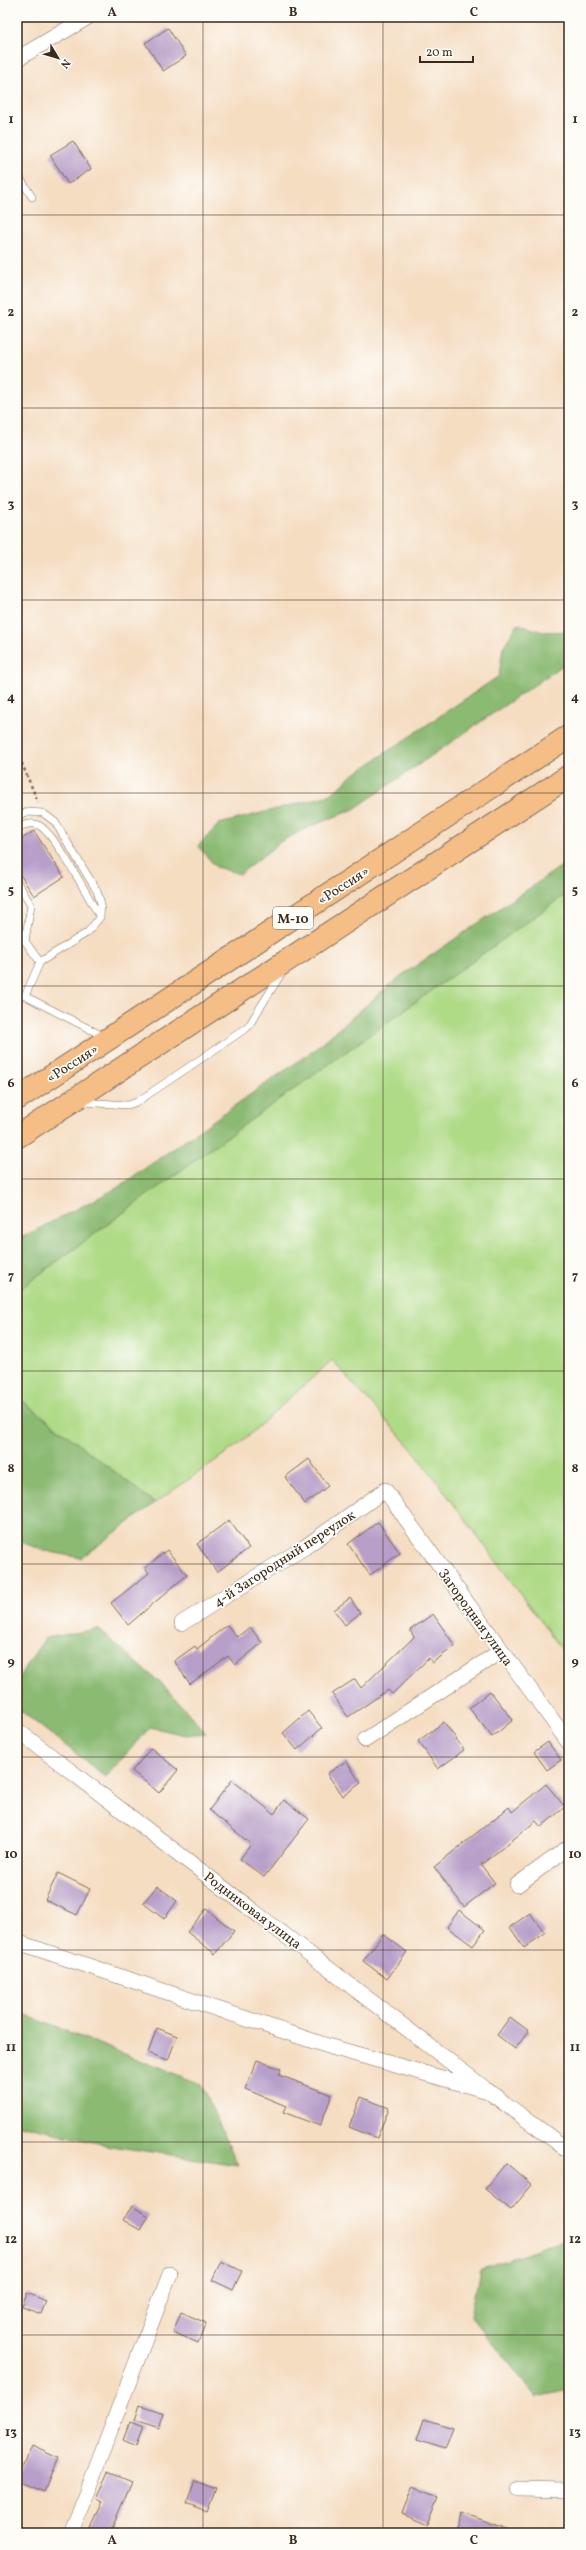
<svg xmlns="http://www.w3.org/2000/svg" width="586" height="2550" font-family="Vollkorn,serif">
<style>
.green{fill:#afda86;stroke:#758252}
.forest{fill:#8bba73;stroke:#637248}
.building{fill:#b89fc9}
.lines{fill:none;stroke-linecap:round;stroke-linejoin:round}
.service-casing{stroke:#7c6957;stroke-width:8}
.minor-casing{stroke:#7c6957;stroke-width:16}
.trunk-casing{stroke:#7c6957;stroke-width:24}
.path{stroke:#7c6957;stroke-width:2.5;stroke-dasharray:3 3;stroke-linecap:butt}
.service{stroke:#fff;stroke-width:7}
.minor{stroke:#fff;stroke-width:15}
.trunk{stroke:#f6be87;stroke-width:22}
.grid{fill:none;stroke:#3b2a1e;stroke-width:1;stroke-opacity:0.55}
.labels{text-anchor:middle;stroke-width:3.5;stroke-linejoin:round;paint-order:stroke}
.shield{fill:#fdfcf7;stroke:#75695f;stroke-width:1}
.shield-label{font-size:13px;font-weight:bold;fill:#3b2a1e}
.street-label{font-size:14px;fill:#3b2a1e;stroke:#fdfcf7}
.neatline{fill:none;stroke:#3b2a1e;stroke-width:1.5}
.grid-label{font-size:13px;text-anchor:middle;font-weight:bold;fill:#3b2a1e}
</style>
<rect width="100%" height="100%" fill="#fdfcf7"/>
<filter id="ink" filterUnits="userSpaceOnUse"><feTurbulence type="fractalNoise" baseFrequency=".025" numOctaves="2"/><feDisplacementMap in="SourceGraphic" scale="8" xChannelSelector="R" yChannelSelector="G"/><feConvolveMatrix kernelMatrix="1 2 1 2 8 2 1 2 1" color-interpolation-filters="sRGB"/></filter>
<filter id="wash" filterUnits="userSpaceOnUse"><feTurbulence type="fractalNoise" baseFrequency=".012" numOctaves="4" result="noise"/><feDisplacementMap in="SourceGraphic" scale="16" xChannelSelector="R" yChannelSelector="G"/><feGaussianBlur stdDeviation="0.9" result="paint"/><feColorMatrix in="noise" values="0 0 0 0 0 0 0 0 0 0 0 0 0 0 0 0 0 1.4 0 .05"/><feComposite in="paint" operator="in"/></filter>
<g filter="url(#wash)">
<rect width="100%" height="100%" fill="#f5ddc2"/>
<!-- green -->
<path class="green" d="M569 892V1659L418 1456 332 1360 239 1444 155 1503 24 1402H17V1291L195 1160Z"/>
<!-- forest -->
<path class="forest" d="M518 624 543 632 569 631V661L354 809 307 828 280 842 240 874 216 867 198 846 219 824 327 796 344 784 347 779 499 676 503 647Z
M569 861V892L195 1160 17 1291V1240L117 1188 314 1050 398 978Z
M17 1402H24L155 1503 81 1558 50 1552 17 1541Z
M98 1629 165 1687 206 1733 185 1735 150 1727 106 1777 17 1708V1680L45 1638Z
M17 2012 201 2084 238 2165 106 2145 20 2125 17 2128Z
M569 2238V2390L536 2397 471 2316 480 2269Z"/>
<g id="blocks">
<!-- building -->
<path class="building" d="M168 28 186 56 163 71 145 43Z
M73 141 91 169 68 184 50 155Z
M34 831 64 877 34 896 17 870V842Z
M309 1459 328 1486 305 1504 285 1477Z
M229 1520 249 1548 217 1572 197 1544Z
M378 1522 400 1553 370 1575 348 1544Z
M167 1550 187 1575 128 1625 111 1603 149 1573 145 1568Z
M350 1598 360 1613 345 1625 334 1610Z
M433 1614 455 1646 432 1663 429 1658 392 1694 388 1690 348 1717 332 1694 355 1679 361 1688 414 1637 410 1630Z
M227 1625 237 1637 250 1627 262 1643 235 1665 228 1656 190 1684 174 1661 195 1646 197 1649Z
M490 1691 513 1720 492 1737 469 1708Z
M308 1711 322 1728 297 1750 283 1733Z
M444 1722 464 1750 438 1769 418 1741Z
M548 1742 561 1760 547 1770 534 1752Z
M151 1748 178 1770 159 1793 132 1771Z
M346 1761 361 1783 343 1796 327 1774Z
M232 1780 274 1814 284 1800 309 1819 264 1877 240 1859 251 1844 209 1810Z
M546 1784 565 1807 541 1827 536 1821 481 1865 495 1883 464 1907 434 1867 509 1807 512 1812Z
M58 1873 90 1889 77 1915 45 1900Z
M157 1886 177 1901 164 1919 143 1903Z
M206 1909 234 1931 215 1954 187 1932Z
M459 1910 485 1930 473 1946 447 1927Z
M530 1913 545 1933 524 1948 510 1927Z
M383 1934 407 1952 387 1979 363 1961Z
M510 2017 529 2031 515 2049 497 2035Z
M157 2028 177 2036 168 2060 148 2053Z
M257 2060 281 2069 279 2075 332 2095 320 2126 283 2112 286 2106 245 2089Z
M361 2097 389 2108 377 2138 349 2127Z
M506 2163 532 2185 511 2210 485 2189Z
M132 2206 149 2216 140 2230 123 2220Z
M221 2261 242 2271 233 2290 212 2280Z
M27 2293 46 2301 41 2314 22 2307Z
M181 2312 206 2323 198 2343 173 2332Z
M140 2405 164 2413 159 2428 135 2420Z
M424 2419 453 2428 445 2449 417 2440Z
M130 2422 143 2427 136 2446 123 2440Z
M32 2446 58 2458 44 2492 17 2481Z
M108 2472 132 2482 110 2533H88L102 2501 96 2498Z
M195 2481 216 2489 207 2512 187 2504Z
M413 2486 439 2496 428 2524 402 2513Z
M463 2513 513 2531 512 2533H456Z"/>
</g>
</g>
<g filter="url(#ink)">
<use href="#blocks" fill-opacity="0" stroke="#7c6957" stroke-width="1"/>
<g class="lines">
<defs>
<path id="service" d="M17 173 32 197
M17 816 27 812 43 813 55 822 97 891 101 904 100 917 88 932 40 962 25 996
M17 828C24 825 30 822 38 825 54 831 89 899 100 917
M17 882 31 905 25 941
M17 930 40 962
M17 996H25L105 1037
M82 1102 128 1105 137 1102 248 1027 283 971"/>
<path id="minor" d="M17 59 88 17
M182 1623 305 1547 385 1490 569 1743
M17 1730 483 2087
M365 1740 501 1651
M517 1885 569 1847
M17 1942 331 2047 488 2091 569 2151
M519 2489 569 2490
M71 2533 170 2274"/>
<path id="trunk" d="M17 1099 569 736
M17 1137 569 776"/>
</defs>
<!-- service casing -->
<use href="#service" class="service-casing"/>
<!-- minor casing -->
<use href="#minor" class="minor-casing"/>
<!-- trunk casing -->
<use href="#trunk" class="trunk-casing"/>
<!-- path -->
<path class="path" d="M17 752 38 802"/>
<!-- service -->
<use href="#service" class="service"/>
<!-- minor -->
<use href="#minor" class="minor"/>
<!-- trunk -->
<use href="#trunk" class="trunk"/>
</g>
</g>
<!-- grid -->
<path class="grid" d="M203 17V2533M383 17V2533M17 215H569M17 408H569M17 600H569M17 793H569M17 986H569M17 1179H569M17 1371H569M17 1564H569M17 1757H569M17 1950H569M17 2142H569M17 2335H569"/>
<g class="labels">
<!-- shield labels -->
<rect class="shield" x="273" y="907" width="40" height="22" rx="3"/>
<g class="shield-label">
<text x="293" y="923">М-10</text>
</g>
<!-- street labels -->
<g class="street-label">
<text transform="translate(343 885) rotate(-33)" y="5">«Россия»</text>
<text transform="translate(72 1063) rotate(-33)" y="5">«Россия»</text>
<text transform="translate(284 1558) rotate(-33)" y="5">4-й Загородный переулок</text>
<text transform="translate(476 1617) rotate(54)" y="5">Загородная улица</text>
<text transform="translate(253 1910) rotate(37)" y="5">Родниковая улица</text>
</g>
</g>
<!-- margin -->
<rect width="586" height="2550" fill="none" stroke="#fdfcf7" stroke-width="44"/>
<!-- north arrow -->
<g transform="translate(58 58) rotate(128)" stroke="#fdfcf7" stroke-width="3" paint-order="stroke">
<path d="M0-3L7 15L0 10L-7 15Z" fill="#3b2a1e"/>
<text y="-6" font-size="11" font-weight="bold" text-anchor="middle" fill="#3b2a1e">N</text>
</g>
<!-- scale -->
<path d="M420 56v6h53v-6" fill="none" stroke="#3b2a1e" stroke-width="2"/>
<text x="426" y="56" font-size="12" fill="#3b2a1e" stroke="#fdfcf7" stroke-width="3" paint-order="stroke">20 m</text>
<rect x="22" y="22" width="542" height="2506" class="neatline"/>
<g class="grid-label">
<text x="112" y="16">A</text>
<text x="293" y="16">B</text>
<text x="474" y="16">C</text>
<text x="11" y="123">1</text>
<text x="575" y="123">1</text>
<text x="11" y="316">2</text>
<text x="575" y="316">2</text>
<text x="11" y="508">3</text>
<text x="575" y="508">3</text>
<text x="11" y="701">4</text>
<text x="575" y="701">4</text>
<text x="11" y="894">5</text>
<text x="575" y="894">5</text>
<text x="11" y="1087">6</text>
<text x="575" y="1087">6</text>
<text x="11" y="1280">7</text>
<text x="575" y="1280">7</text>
<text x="11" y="1472">8</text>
<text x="575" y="1472">8</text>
<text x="11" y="1665">9</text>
<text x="575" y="1665">9</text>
<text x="11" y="1858">10</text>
<text x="575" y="1858">10</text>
<text x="11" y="2051">11</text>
<text x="575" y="2051">11</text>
<text x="11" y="2243">12</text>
<text x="575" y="2243">12</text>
<text x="11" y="2436">13</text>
<text x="575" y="2436">13</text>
<text x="112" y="2544">A</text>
<text x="293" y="2544">B</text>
<text x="474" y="2544">C</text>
</g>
</svg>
